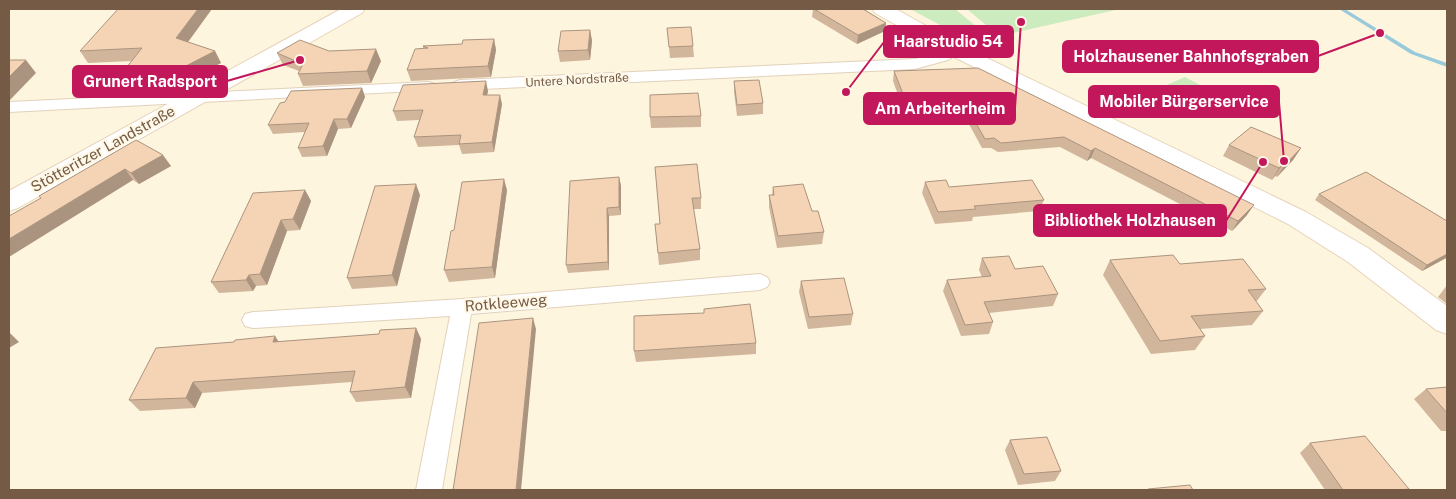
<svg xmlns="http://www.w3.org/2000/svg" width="1456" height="499" font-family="'Public Sans',sans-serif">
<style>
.green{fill:#ccebbe}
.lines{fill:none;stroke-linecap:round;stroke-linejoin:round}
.stream{fill:#99cada;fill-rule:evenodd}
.street-casing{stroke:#e2d1bb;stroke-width:2}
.secondary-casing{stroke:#e7d3b9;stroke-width:2}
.street{fill:#fff;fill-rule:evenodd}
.secondary{fill:#fff;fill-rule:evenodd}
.wall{fill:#d2b69c}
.shaded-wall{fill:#ab947f}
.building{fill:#f4d4b5;stroke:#ab947f}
.labels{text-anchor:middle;stroke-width:4.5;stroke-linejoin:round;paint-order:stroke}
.far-street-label{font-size:12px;fill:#755b46;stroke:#fff8e7}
.street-label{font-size:15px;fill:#755b46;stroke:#fff8e7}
.leader{fill:none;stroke:#c2185b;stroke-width:2}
.callout-dot{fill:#c2185b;stroke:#fff8e7;stroke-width:2}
.callout{fill:#c2185b;stroke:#c2185b;stroke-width:2}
.callout-label{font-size:16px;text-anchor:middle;font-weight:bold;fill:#fff}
</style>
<rect width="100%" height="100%" fill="#fef5df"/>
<!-- green -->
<path class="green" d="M910 9H955L1004 49 991 52Z
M967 9H1120L999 36Z
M1185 77 1215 93 1170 114 1141 96Z"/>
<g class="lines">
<!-- stream -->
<path class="stream" d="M1339 9H1345L1415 52 1447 63V67L1411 54Z"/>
<defs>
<path id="street" d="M955 45 960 47 963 50 948 60 915 69 460 90 454 88 452 85 454 82 460 80 915 59 938 54Z
M429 82 435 84 437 87 435 90 9 112V102Z
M760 274 767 277 770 282 767 287 760 290 471 314 442 490H416L450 316 253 328 245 326 242 320 245 314 253 312 462 299Z"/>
<path id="secondary" d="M341 9H365L362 13 18 208 9 211V191Z
M872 9H896L962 46 1306 212 1368 248 1447 306V334L1436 330 1348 262 1288 224 948 54 875 13Z"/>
</defs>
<!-- street casing -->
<use href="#street" class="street-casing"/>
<!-- secondary casing -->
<use href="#secondary" class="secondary-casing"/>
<!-- street -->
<use href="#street" class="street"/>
<!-- secondary -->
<use href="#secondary" class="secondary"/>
</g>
<!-- wall -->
<path class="wall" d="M813 9H863L886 23 885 31 857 44 812 17Z
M667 28 693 46 694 57 670 58Z
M590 30 592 41 590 60 560 62 558 51Z
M494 39 496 50 491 77 411 81 407 70 423 48V46L462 44Z
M188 42 215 51 221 63 189 80 179 82 129 84 122 73 132 61 88 63 80 51Z
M329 51 381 61 371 83 303 86 298 74 299 71 283 65 277 53Z
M978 68 1247 215 1232 231 1091 158 1087 161 1060 147 998 152 991 148H982L959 106 903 109 893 81 894 71Z
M734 81 763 103V114L737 116 734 92Z
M362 88 365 97 351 128 338 129 327 156 302 157 298 148 305 132 273 134 268 125 285 102Z
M488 91 487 95 502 104 494 152 462 154 459 145 418 147 414 137 419 120 397 121 393 111Z
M701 116V127L651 128 650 117Z
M136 140 171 166 139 184 133 180 40 198 39 196Z
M1229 145 1301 148 1293 160 1277 177 1275 176 1272 180 1223 156Z
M655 167 701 198V209H693L700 249V260L659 265 655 224H660Z
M619 177 621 186V215L609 216V270L568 273 566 265Z
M925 182 949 187 1044 200 1039 211 973 217 972 221 935 224 922 193Z
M773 187 812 211 824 232 822 244 777 248 769 207V195H772Z
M305 190 311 201 300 230 287 231 267 285 256 286 253 291 219 293 211 282Z
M507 190 495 278 449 282 444 270 454 230Z
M1319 194 1447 221V259L1446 258 1422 271 1315 200Z
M420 195 397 286 352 289 347 278Z
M982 258 1015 269 1058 294 1053 306 989 313 993 322 989 334 961 336 943 291 947 280 982 277 979 270Z
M1110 260 1180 264 1266 289 1256 302 1263 311 1252 325 1200 329 1205 336 1195 350 1151 354 1103 275Z
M801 281 853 314 851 325 808 329 799 292Z
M1447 285V304L1438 297Z
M416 328 421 339 411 398 356 402 350 392 352 382 202 393 195 408 140 411 129 400 279 342 379 334Z
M756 343V354L636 362 634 351Z
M1447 387V431H1441L1414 399 1426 389Z
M1010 440 1061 471 1055 481 1018 485 1005 450Z
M1310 443 1409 489 1408 490H1325L1300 453Z"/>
<!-- shaded-wall -->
<path class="shaded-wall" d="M198 9H212L183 49 176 38Z
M886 23 885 31 857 44 858 35Z
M590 30 592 41 590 60 588 50Z
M494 39 496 50 491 77 488 66Z
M376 49 381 61 371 83 367 71Z
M215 51 221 63 189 80 179 82 172 71Z
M26 60 36 73 9 101V77Z
M486 81 488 91 485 105 483 95Z
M362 88 365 97 351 128 347 119Z
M500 95 502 104 494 152 492 142Z
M334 119 338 129 327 156 323 146Z
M1095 148 1091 158 1087 161 1091 151Z
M1301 148 1293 160 1277 177 1284 166Z
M163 155 171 166 139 184 131 173Z
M1282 165 1275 176 1272 180 1279 168Z
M125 169 133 180 9 257V239Z
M619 177 621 186V215L619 207Z
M504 179 507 190 495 278 492 267Z
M416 184 420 195 397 286 392 275Z
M305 190 311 201 300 230 293 219Z
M1254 205 1247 215 1232 231 1238 221Z
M607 208 609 216V270L608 262Z
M281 220 287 231 267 285 260 274Z
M1447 254V256L1446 258 1422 271 1427 265Z
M249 275 256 286 253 291 246 280Z
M533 318 536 329 521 490H516Z
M416 328 421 339 411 398 405 387Z
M9 332 19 342 9 348Z
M275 336 282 347 273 342Z
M193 382 202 393 195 408 186 398Z"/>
<!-- building -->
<path class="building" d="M118 9H198L176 38 215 51 182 68 172 71 122 73 142 48 80 51Z
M814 9H863L886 23 858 35Z
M691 27 693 46 669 47 667 28Z
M590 30 588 50 558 51 561 31Z
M494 39 488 66 407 70 415 49 428 48 423 46 462 44 463 40Z
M300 40 329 51 376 49 367 71 298 74 303 64 277 53Z
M9 60H26L9 77Z
M978 68 1254 205 1238 221 1095 148 1091 151 1064 137 1001 143 994 138 985 139 961 97 905 99 894 71Z
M759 80 763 103 737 105 734 81Z
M486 81 483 95H500L492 142 459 144 461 135 414 137 423 110 393 111 403 85Z
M362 88 347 119H334L323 146 298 148 309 123 268 125 280 103 285 102 291 91Z
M698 93 701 116 650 117V95Z
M1251 127 1301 148 1284 166 1282 165 1279 168 1229 145Z
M136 140 163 155 131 173 125 169 9 239V216L41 198 39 196Z
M697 164 701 198H692L700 249 658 253 655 224H660L655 167Z
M1366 172 1447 221V254L1427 265 1319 194Z
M619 177V207L607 208 608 262 566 265 570 181Z
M504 179 492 267 444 270 451 231 454 230 462 182Z
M946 180 949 187 1032 180 1044 200 974 206 976 209 938 212 925 182Z
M416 184 392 275 347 278 375 186Z
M803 184 812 211H818L824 232 778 236 769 195H774L773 187Z
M305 190 293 219 281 220 260 274 249 275 246 280 211 282 253 193Z
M1173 255 1180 264 1243 259 1266 289 1248 290 1263 311 1191 316 1205 336 1160 341 1110 260Z
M1009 256 1015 269 1043 266 1058 294 984 302 993 322 965 325 947 280 991 276 982 258Z
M844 278 853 314 809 317 801 281Z
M750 304 756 343 634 351V316L704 313V309Z
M533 318 516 490H453L479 323Z
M416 328 405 387 350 392 355 371 193 382 186 398 129 400 156 348 234 342 235 340 275 336 273 342 379 334 380 330Z
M1447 387V413L1426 389Z
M1365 436 1409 489 1400 490H1343L1310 443Z
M1047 437 1061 471 1024 474 1010 440Z
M1190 485 1193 490H1148V489Z"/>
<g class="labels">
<!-- far-street labels -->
<g class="far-street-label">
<text transform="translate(577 80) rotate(-3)" y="4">Untere Nordstraße</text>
</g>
<!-- street labels -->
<g class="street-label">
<text transform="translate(103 149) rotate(-29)" y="5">Stötteritzer Landstraße</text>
<text transform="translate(506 303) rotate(-5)" y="5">Rotkleeweg</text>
</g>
</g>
<!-- callouts -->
<path class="leader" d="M846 92L884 42M1380 33L1318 56M300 60L227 81M1284 161L1279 102M1021 22L1015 108M1263 162L1226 221"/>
<g class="callout-dot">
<circle cx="846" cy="92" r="5"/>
<circle cx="1380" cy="33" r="5"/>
<circle cx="300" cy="60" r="5"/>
<circle cx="1284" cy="161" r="5"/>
<circle cx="1021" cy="22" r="5"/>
<circle cx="1263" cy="162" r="5"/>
</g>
<g class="callout">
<rect x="884" y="26" width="129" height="31" rx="5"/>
<rect x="1063" y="41" width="255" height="31" rx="5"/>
<rect x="73" y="66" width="154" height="31" rx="5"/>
<rect x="1089" y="86" width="190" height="31" rx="5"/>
<rect x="864" y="93" width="151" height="31" rx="5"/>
<rect x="1034" y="205" width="192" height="31" rx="5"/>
</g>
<g class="callout-label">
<text x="948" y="47">Haarstudio 54</text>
<text x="1191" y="62">Holzhausener Bahnhofsgraben</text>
<text x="150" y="87">Grunert Radsport</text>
<text x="1184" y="107">Mobiler Bürgerservice</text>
<text x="940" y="114">Am Arbeiterheim</text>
<text x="1130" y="226">Bibliothek Holzhausen</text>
</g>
<!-- border -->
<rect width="1456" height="499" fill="none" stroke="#755b46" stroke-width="20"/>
</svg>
